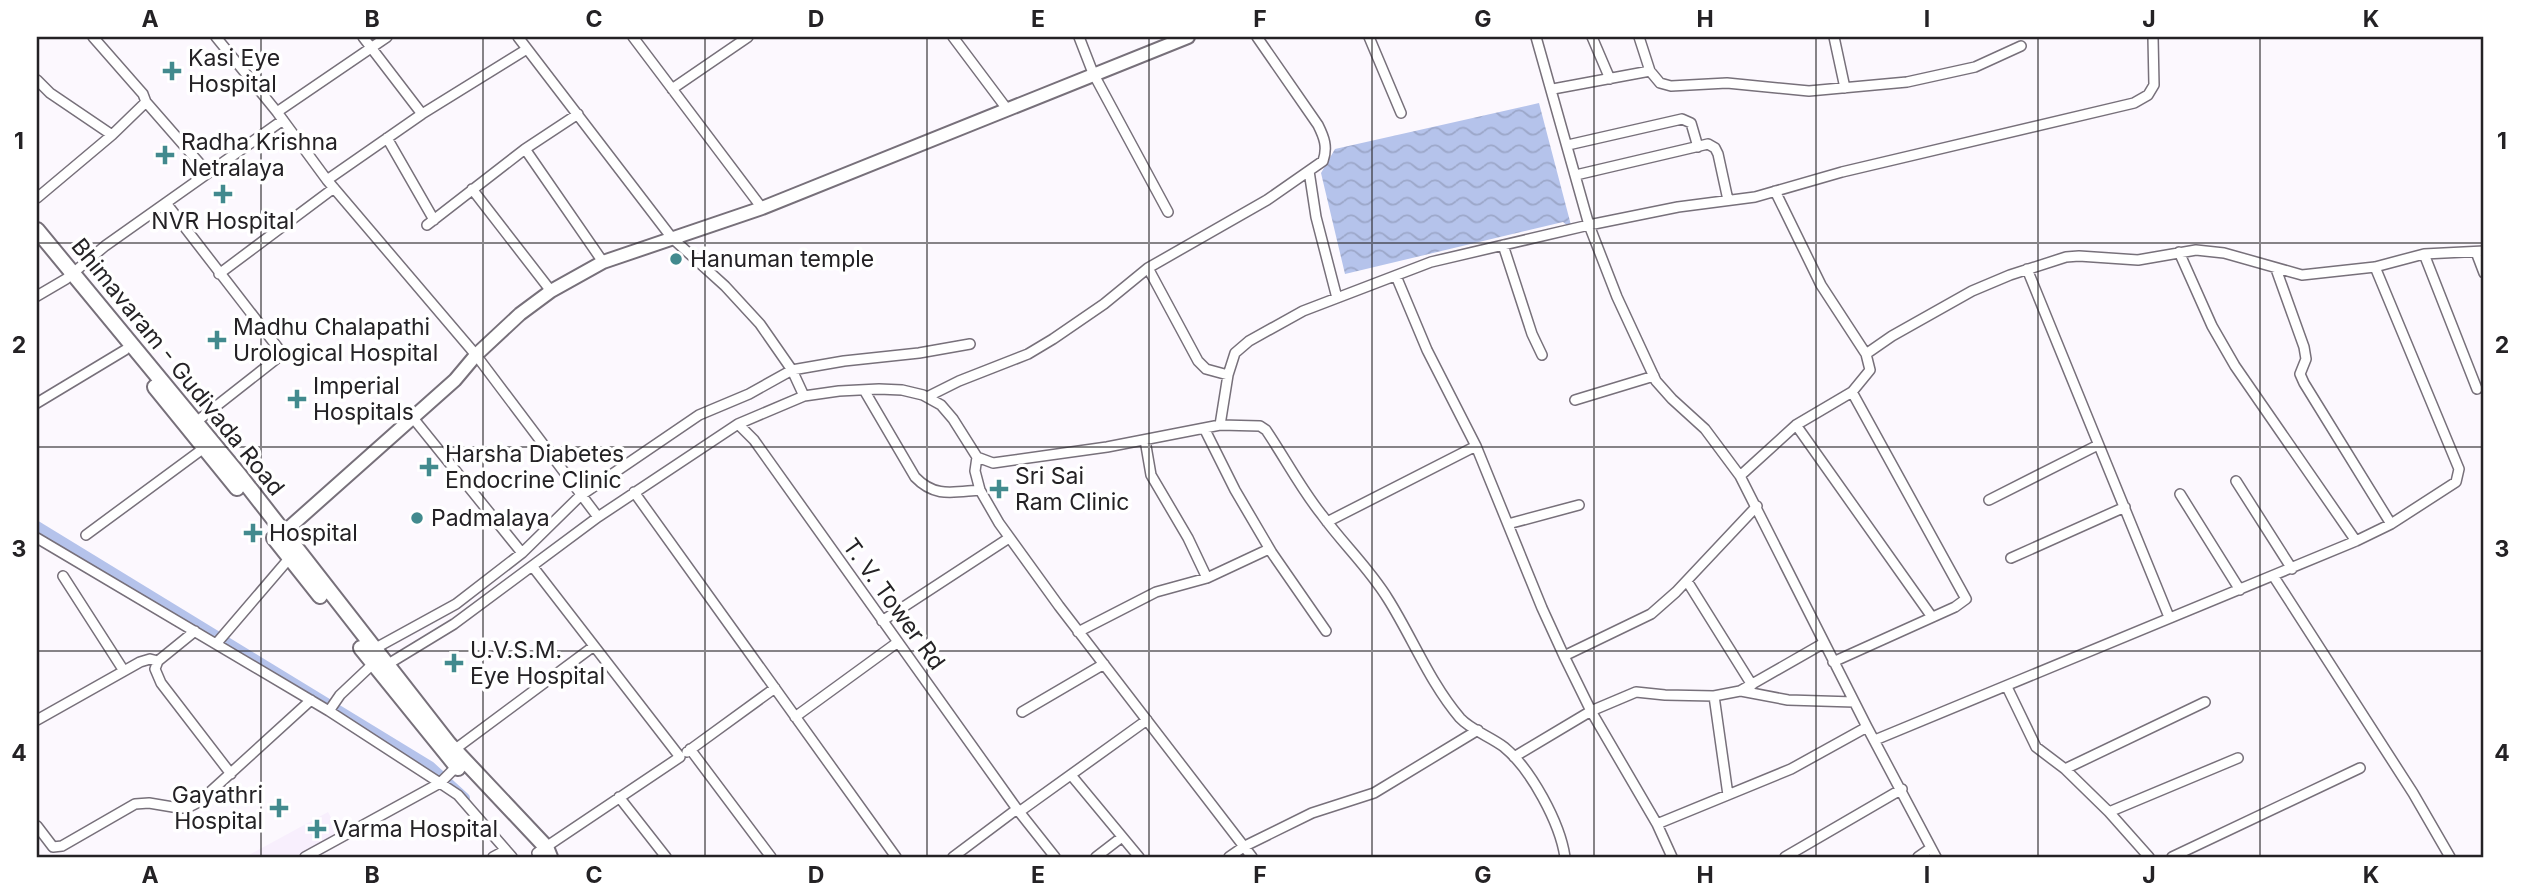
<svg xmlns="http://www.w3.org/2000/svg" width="2521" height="894" font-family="Inter,sans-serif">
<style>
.built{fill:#f8effd}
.water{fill:url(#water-waves)}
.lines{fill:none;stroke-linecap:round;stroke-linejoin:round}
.canal{stroke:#b5c3eb;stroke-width:10}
.minor-casing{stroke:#77707a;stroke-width:12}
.secondary-casing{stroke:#77707a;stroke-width:16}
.primary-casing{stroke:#77707a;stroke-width:18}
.minor{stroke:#fff;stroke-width:9}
.secondary{stroke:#fff;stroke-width:12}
.primary{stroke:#fff;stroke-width:14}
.grid{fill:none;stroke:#242225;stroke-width:2;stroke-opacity:0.55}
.poi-dot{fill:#428a8e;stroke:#fff;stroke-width:2.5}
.labels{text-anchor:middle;stroke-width:7;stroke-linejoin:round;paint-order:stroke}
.poi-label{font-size:23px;fill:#242225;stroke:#fff;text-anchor:start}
.street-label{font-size:23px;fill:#242225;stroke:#fff}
.neatline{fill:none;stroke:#242225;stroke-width:2.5}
.grid-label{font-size:23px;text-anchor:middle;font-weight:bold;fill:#242225}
</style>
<defs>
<pattern id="water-waves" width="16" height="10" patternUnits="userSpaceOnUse" patternTransform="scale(1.75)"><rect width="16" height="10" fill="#b5c3eb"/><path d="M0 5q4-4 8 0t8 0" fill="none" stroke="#9ca7c9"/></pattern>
</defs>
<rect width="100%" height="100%" fill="#fcf8fe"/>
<!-- built -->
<path class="built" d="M328 812 341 835 300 857 247 856Z"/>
<!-- water -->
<path class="water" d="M1539 103 1572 229 1563 222 1345 274 1321 173 1335 149Z"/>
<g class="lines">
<!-- canal -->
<path class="canal" d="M37 526 430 766 465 798"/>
<defs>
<path id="minor" d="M216 37 277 112 327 180 476 355 598 517
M363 37 422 114
M518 37 672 238 725 286 760 324 792 370 804 396
M633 37 762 208
M953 37 1007 109
M1079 37 1093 73 1168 212
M1369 37 1401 113
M1536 37 1589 225 1617 297 1656 381 1672 399 1705 429 1740 476 1867 727 1936 857
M1592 37 1610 79
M1639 37 1650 71 1660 83 1671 86 1727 83 1809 91 1907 82 1975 67 2021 46
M1834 37 1845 88
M37 80 50 93 112 135
M672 89 748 37
M1553 89 1650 71
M146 102 208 173
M277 112 387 37
M387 138 434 220
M1568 145 1682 119 1691 123 1698 147
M525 149 603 262
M1309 171 1316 217 1337 298
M1576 175 1708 144 1715 148 1718 154 1728 200
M327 180 422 114 527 49
M472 189 551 291
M37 198 112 135 146 102 143 94 93 37
M166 203 278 348 280 356 196 422
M427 225 525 149 578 114
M1503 245 1532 334 1542 355
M2179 252 2212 326 2235 366 2356 541
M2476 252 2484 273
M2424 254 2477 389
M1148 268 1198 361 1206 369 1228 375
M2027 269 2169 617
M2276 269 2304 347 2306 359 2300 374 2304 383 2391 524
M219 274 334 188
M1396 276 1427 350 1476 446 1542 608 1564 656 1591 711 1657 824 1791 769 1867 727
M37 296 66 279 105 246 283 120
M1866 354 1892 336 1972 291 2010 275 2066 257 2079 256 2138 260 2196 250 2224 253 2302 275 2375 267 2424 254 2484 251
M864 390 915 477C935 498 953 492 980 490
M927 397 959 381 1028 354 1053 339 1104 304 1148 268 1267 200 1323 161C1328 147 1324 137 1318 125L1257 37
M1575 400 1654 376
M37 403 125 350
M413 418 522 553
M738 424 754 440 1017 809 1055 857
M1220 425 1228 375 1235 353 1249 341 1303 311 1431 262 1589 225 1678 207 1755 197 1842 172 2134 103 2148 95 2154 85 2153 37
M1796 425 1932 617
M1204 428 1235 490 1272 553 1326 631
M1145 440 1151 475 1188 538 1207 578
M977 457 975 471 980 490 999 523 1059 606 1252 857
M1740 476 1796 425 1852 392 1870 370 1866 354 1821 285 1775 191
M2236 481 2292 569
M634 492 896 857
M2180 494 2240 590
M1989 500 2098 445
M1327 522 1476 446
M1508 524 1579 505
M86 535 204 448
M37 538 329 711 440 783 458 795 512 857
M2011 558 2125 507
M533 567 680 757 537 853
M63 576 124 671
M2274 577 2413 793 2450 857
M1687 581 1752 685
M882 621 1009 538
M195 631 158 661 155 669 161 683 231 774
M1078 632 1156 592 1207 578 1269 549
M216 644 293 554
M374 649 456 604 522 553 580 496 699 415 749 394 792 370 844 361 919 353 970 344
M1564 656 1651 614 1676 592 1757 506
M1833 662 1955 607 1966 599 1852 392
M385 666 454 624 598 517 738 424 804 396 839 391 879 389 902 390 923 395 941 405 953 419 977 457 993 463 1107 447 1220 425 1260 426 1266 430C1285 458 1301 489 1322 515 1343 544 1369 568 1388 599 1412 637 1430 683 1460 718 1471 730 1491 737 1504 747 1531 769 1560 823 1565 857
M2007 687 2036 747 2065 769 2109 812 2149 857
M1741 691 1788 700 1854 702
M1714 696 1728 795
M329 711 340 695 376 661
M1022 712 1104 664
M795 717 898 642
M37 720 140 662 150 659 158 661
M1875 740 2356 541 2391 524 2456 482 2459 469 2375 267
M690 749 771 857
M454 750 594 646
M687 752 775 688
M1514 757 1591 711 1636 692 1665 695 1714 696 1740 691 1824 643
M2065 769 2205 702
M1071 775 1139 857
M619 797 666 857
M1019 812 1147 720
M2109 812 2238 758
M1657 824 1672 857
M37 826 53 847 62 846 135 804 149 803 179 808H187L199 802 311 700
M305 857 440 783 457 766
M493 857 506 850
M953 857 1017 809
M1096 857 1122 837
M1229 857 1245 846 1312 813 1374 793 1478 730
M1785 857 1902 789
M1918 857 1931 848
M2172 857 2360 768"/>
<path id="secondary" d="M283 533 455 380 476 355 520 314 551 291 603 262 762 208 1188 37"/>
<path id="primary" d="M37 230 240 476 449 744 546 847 550 857
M155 387 237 488
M274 538 320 596
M361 648 458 768"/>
</defs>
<!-- minor casing -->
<use href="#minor" class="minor-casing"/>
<!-- secondary casing -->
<use href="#secondary" class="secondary-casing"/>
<!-- primary casing -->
<use href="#primary" class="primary-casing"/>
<!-- minor -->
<use href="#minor" class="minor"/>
<!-- secondary -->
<use href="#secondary" class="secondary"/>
<!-- primary -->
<use href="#primary" class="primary"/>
</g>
<!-- grid -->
<path class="grid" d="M261 37V857M483 37V857M705 37V857M927 37V857M1149 37V857M1372 37V857M1594 37V857M1816 37V857M2038 37V857M2260 37V857M37 243H2484M37 447H2484M37 651H2484"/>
<!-- markers -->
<g class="poi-dot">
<path d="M168.5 60.5h7v7h7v7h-7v7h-7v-7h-7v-7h7z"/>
<path d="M161.5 144.5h7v7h7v7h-7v7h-7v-7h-7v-7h7z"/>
<path d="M219.5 183.5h7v7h7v7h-7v7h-7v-7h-7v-7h7z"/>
<circle cx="676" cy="259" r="7"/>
<path d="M213.5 329.5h7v7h7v7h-7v7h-7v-7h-7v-7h7z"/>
<path d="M293.5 388.5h7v7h7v7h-7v7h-7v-7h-7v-7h7z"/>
<path d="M425.5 456.5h7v7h7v7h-7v7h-7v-7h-7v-7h7z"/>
<path d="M995.5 478.5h7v7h7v7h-7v7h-7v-7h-7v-7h7z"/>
<circle cx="417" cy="518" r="7"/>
<path d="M249.5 522.5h7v7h7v7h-7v7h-7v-7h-7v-7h7z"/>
<path d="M450.5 652.5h7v7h7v7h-7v7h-7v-7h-7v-7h7z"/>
<path d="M275.5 797.5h7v7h7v7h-7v7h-7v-7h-7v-7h7z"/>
<path d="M313.5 818.5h7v7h7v7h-7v7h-7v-7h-7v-7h7z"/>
</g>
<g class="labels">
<!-- poi labels -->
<g class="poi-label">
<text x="188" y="66">Kasi Eye<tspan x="188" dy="26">Hospital</tspan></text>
<text x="181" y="150">Radha Krishna<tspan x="181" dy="26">Netralaya</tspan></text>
<text x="223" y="229" text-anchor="middle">NVR Hospital</text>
<text x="690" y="267">Hanuman temple</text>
<text x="233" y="335">Madhu Chalapathi<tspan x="233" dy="26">Urological Hospital</tspan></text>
<text x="313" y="394">Imperial<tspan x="313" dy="26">Hospitals</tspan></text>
<text x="445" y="462">Harsha Diabetes<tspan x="445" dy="26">Endocrine Clinic</tspan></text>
<text x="1015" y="484">Sri Sai<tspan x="1015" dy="26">Ram Clinic</tspan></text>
<text x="431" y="526">Padmalaya</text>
<text x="269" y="541">Hospital</text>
<text x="470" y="658">U.V.S.M.<tspan x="470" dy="26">Eye Hospital</tspan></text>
<text x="263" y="803" text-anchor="end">Gayathri<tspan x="263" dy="26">Hospital</tspan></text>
<text x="333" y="837">Varma Hospital</text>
</g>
<!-- street labels -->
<g class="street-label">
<text transform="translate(178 367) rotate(51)" y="8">Bhimavaram - Gudivada Road</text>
<text transform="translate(894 604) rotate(54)" y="8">T. V. Tower Rd</text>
</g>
</g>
<!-- border -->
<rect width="2521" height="894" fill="none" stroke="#ffffff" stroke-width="77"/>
<rect x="38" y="38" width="2444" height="818" class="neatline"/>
<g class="grid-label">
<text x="150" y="27">A</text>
<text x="372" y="27">B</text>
<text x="594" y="27">C</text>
<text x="816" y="27">D</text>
<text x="1038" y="27">E</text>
<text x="1260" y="27">F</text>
<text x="1483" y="27">G</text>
<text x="1705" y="27">H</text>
<text x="1927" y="27">I</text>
<text x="2149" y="27">J</text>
<text x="2371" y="27">K</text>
<text x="19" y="149">1</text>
<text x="2502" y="149">1</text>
<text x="19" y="353">2</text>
<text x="2502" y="353">2</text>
<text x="19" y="557">3</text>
<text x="2502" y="557">3</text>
<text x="19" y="761">4</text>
<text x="2502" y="761">4</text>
<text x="150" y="883">A</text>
<text x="372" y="883">B</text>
<text x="594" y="883">C</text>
<text x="816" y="883">D</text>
<text x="1038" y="883">E</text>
<text x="1260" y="883">F</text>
<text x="1483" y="883">G</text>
<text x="1705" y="883">H</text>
<text x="1927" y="883">I</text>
<text x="2149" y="883">J</text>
<text x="2371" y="883">K</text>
</g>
</svg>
